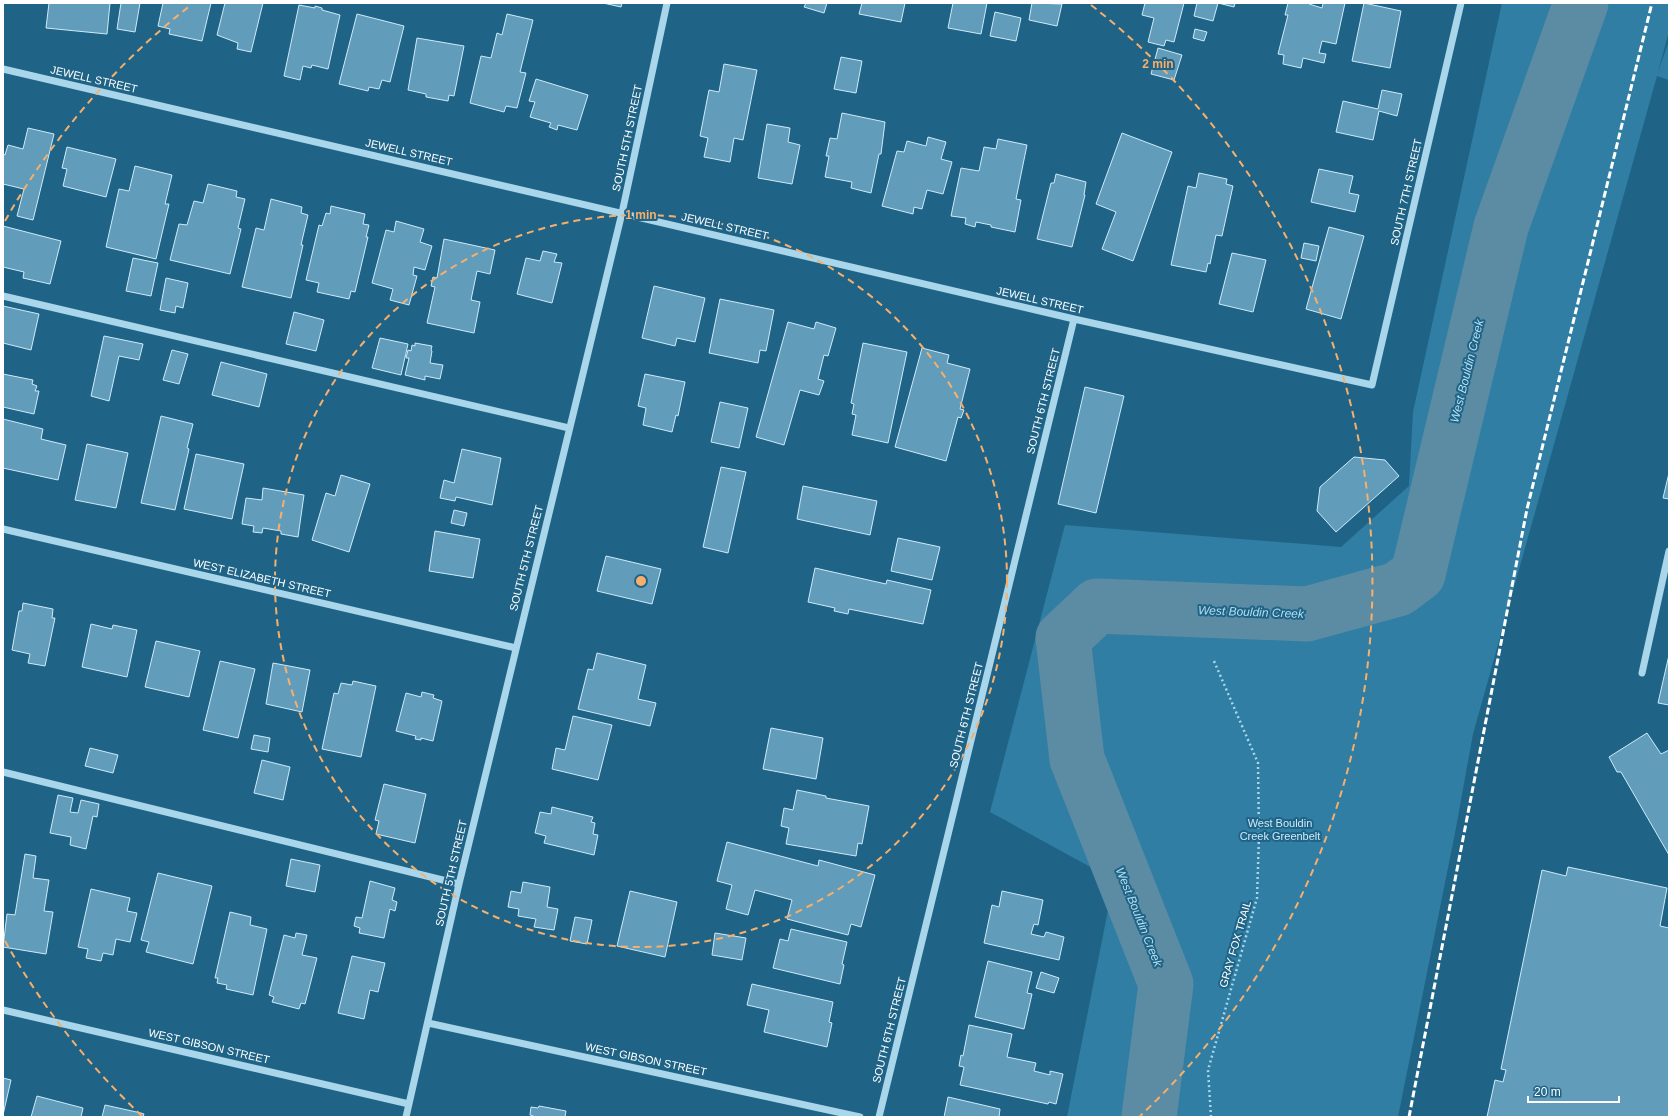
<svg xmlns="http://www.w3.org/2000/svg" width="1672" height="1120" font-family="Arial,sans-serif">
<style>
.green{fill:#307ea4}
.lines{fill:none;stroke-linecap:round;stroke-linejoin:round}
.river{stroke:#5c8ca4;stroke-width:55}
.building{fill:#619dbb;stroke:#ceeaf8}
.path{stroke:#a9d6ea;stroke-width:2.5;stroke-dasharray:2 3;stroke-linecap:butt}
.minor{stroke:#a9d6ea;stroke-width:7}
.rail{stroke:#fff;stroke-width:3;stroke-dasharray:7 3;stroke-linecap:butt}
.ring{fill:none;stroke:#f8af6a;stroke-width:2;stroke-dasharray:7 5}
.labels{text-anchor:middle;stroke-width:4;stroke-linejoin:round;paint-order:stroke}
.street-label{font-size:11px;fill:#fff;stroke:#1f6487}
.park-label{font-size:11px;fill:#ceeaf8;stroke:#1f6487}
.water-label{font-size:12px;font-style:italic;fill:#b5dff2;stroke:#1f6487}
.centre{fill:#f8af6a;stroke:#1f6487;stroke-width:2}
.ring-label{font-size:12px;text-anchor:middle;font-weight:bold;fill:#f8af6a;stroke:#1f6487;stroke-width:4;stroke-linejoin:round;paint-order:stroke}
</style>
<rect width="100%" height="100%" fill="#1f6487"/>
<!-- green -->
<path class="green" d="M1502 3H1669V31L1658 72 1669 41V80L1657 76 1473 734 1455 833 1398 1117H1067L1114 880 990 812 1065 525 1341 547 1409 486 1413 412Z"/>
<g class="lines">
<!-- river -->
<path class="river" d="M1149 1117 1166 984 1077 759 1063 638 1097 606 1307 614 1398 589 1418 574 1501 227 1581 3"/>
</g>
<!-- building -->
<path class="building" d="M49 3H110L107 34 46 28Z
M121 3H140L135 32 117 29Z
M163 3H211L202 41 169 34 170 29 158 26Z
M225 3H263L251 52 237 49 238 43 217 35Z
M603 3H622L621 7Z
M806 3H827L824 13 804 7Z
M862 3H905L901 22 859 14Z
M953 3H987L981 34 948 28Z
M1032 3 1062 4 1057 26 1029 20Z
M1145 3H1184L1174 42 1166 40 1164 46 1148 42 1154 18 1142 15Z
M1197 3H1235L1234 7 1218 3 1213 21 1194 16Z
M1288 3H1309V4L1322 8 1323 3H1345L1336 44 1322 41 1319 53 1326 54 1324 63 1303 58 1301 68 1283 64 1284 55 1278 54 1288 15H1285Z
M1364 3 1401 11 1390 68 1352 61Z
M299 5 315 8V6L322 8V10L340 15 328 69 312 65 311 68 303 66 300 80 284 76Z
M995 12 1021 18 1016 41 990 36Z
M357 14 404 26 390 82 382 80 379 89 369 87 368 91 339 84Z
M507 14 533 20 520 72 526 73 517 108 506 106 504 112 470 103 481 56 491 58 497 33 502 35Z
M1195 29 1207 32 1204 41 1193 38Z
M417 38 464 46 454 96 449 95 448 101 426 97V94L408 90Z
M1158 48 1182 55 1174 80 1151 74Z
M841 57 862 61 856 93 834 89Z
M724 64 757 70 743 140 734 138 730 162 704 157 708 138 700 136 709 90 719 92Z
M536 79 588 95 577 130 558 125 557 130 549 127 551 123 530 117 535 102 529 101Z
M1382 90 1402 94 1397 116 1379 111 1373 140 1336 132 1343 101 1378 109Z
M842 113 885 122 881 154H879L871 193 851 188 852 182 825 177 829 156H826L830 138 837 139Z
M767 124 790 128 788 142 800 145 792 184 758 178Z
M28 128 54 134 33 220 17 216 24 189 3 184V154L5 155 8 145 23 149Z
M1122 133 1172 152 1133 261 1102 249 1116 212 1096 204Z
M928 137 946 142 941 159 952 162 943 194 927 190 922 209 914 207 913 214 882 206 897 151 904 152 907 141 926 146Z
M998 139 1027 145 1016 199 1021 200 1015 232 991 227V225L976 222 975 227 965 224 966 218 951 216 961 168 979 171 984 147 996 149Z
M67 147 116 159 106 197 63 186 67 169 62 168Z
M135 166 172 175 165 204H169L156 259 106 247 119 189 129 191Z
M1319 169 1353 176 1349 193 1359 195 1355 212 1311 202Z
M1199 173 1227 179 1226 184 1233 186 1222 236 1216 235 1210 264 1208 263 1206 272 1171 265 1188 186 1196 188Z
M1056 174 1086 182 1084 195H1085L1072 247 1037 239 1051 183H1054Z
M208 184 237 191 236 197 245 199 238 228 241 229 230 274 170 260 179 224 187 225 194 201 203 203Z
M271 199 302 207 301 213 308 215 301 245H303L291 298 242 287 256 228 264 230Z
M331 206 365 214 363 224 369 225 366 237H368L355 292 351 291 349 299 317 292 319 283 306 280 319 225 322 226 326 213 330 214Z
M396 221 424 229 420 242 432 246 425 270 414 267 413 275 417 276 409 305 390 300 393 289 372 283 386 230 394 232Z
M3 226 61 241 50 284 23 278 24 272 3 267Z
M1329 227 1364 236 1341 319 1306 309Z
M444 239 495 250 490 274 477 271 471 300 480 302 474 333 427 323 435 287 431 286 433 277 437 278Z
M1304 243 1319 246 1316 261 1301 258Z
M543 251 557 254 554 262 562 263 552 303 517 294 526 258 540 261Z
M1232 253 1266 260 1253 312 1219 304Z
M133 258 158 263 151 296 126 291Z
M166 278 188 283 183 308 176 306 175 313 160 310Z
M654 286 705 298 695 342 677 338 675 346 642 338Z
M720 299 774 310 766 351 760 350 758 363 709 353Z
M3 306 39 314 31 350 3 343Z
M294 312 324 320 316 351 286 344Z
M788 322 814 329 816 322 836 328 828 356 824 355 818 379 824 381 819 395 800 390 784 445 756 437Z
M104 336 143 344 139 360 119 356 109 401 91 396Z
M380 338 408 344 401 375 372 368Z
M415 343 432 346 431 350 432 351 430 363 443 365 440 379 425 376V380L405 375 409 358H406L408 350 411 351 412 345 415 346Z
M863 343 907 352 888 443 852 435 856 415 852 414 854 404 851 403Z
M922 348 949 355 947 363 970 369 960 409 964 410 961 418 958 417 946 461 895 447Z
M172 350 188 354 179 384 163 380Z
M221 362 267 374 259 407 212 395Z
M3 374 33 380 32 384 37 386 35 391H39L34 414 3 407Z
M645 374 685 382 678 416 676 415 672 432 643 425 646 408 638 406Z
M1085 387 1124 396 1096 513 1058 504Z
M720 402 748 408 739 448 711 442Z
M161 416 193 424 187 448 189 449 175 510 141 503Z
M3 419 43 429 41 439 66 445 58 480 3 468Z
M87 444 128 453 116 508 75 500Z
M462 449 501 458 492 505 456 497 455 501 440 498 444 480 454 483Z
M196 454 244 464 232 519 184 509Z
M1354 457 1385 460 1399 476 1336 532 1317 511 1320 487Z
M721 467 746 472 728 553 703 547Z
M1669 473V499L1663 498Z
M341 475 370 484 349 552 312 540 326 493 335 496Z
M803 486 877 501 870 535 797 519Z
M263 488 304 495 298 537 281 534V531L263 528 262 533 253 532 254 526 242 524 246 498 262 500Z
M454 510 467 513 464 526 451 523Z
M435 531 480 539 473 578 429 571Z
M898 538 940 547 932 580 891 571Z
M606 556 661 569 652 604 597 591Z
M815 568 886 584 887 580 931 590 923 624 849 609 848 614 834 611 835 608 808 602Z
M23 603 53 609 52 618H55L45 666 28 663 30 654 12 650 19 611H22Z
M91 624 112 629 113 625 137 630 127 677 82 667Z
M156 641 200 651 189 697 145 687Z
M597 653 646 665 638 699 656 703 650 726 578 709 588 669 593 670Z
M1669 655V705L1658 703Z
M220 661 255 669 238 738 203 730Z
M273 663 310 670 302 712 266 704Z
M353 681 376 686 361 757 322 749 334 693 338 694 341 683 352 685Z
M422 692 434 695 433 698 442 701 433 741 421 738V740L415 739 416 736 396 731 406 693 421 697Z
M573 716 612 725 598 780 552 769 556 748 565 750Z
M771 728 823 738 816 779 763 769Z
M1647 733 1661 754 1669 750V855L1621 772H1617L1609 757Z
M254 735 270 738 268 752 251 749Z
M90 748 118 755 113 773 85 766Z
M262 760 290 767 283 800 254 793Z
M384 784 426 794 415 843 376 834 379 821 375 820Z
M797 790 826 796V798L869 806 862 844 858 843 856 856 786 844 789 828 781 826 784 808 793 810Z
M58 795 73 798 70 812 78 813 81 800 99 804 97 817 93 816 86 849 70 845 71 837 50 833Z
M552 807 593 817 591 822 595 823 593 834 598 835 594 855 544 843 546 836 535 833 540 812 551 814Z
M727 842 818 866 819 860 875 875 861 927 851 924 848 935 787 919 792 900 755 890 748 915 726 909 732 885 717 881Z
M25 854 36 856 33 878 49 880 44 911 53 912 46 954 3 947 7 914 15 915Z
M291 859 320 865 315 892 286 886Z
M1568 867 1667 888 1660 926 1669 928V1117H1487L1495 1080 1503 1082 1506 1070 1501 1069 1542 870 1566 876Z
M158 873 212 886 193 964 146 952 149 942 141 940Z
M370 881 395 888 392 900 397 902 395 911 390 909 384 938 359 933 360 928 354 926 356 917 362 918Z
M523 882 550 887 547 907 558 909 554 930 534 927 536 919 518 916 519 909 508 907 511 891 521 893Z
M91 889 130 898 127 911 137 913 130 942 116 939 113 955 103 953 101 961 86 958 88 949 78 947Z
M630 891 677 902 665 957 617 946Z
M1002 891 1043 900 1038 925 1034 924 1031 934 1044 937 1046 932 1064 937 1059 960 984 943 992 905 999 907Z
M230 912 251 917 250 925 267 929 253 995 226 989 227 985 217 983 218 978H215Z
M575 917 592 920 587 944 570 941Z
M791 929 847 942 842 964 844 965 840 984 773 968 780 939 788 941Z
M296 933 307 935 302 955 317 958 305 1004 301 1003 299 1009 272 1002 274 997 269 995 284 935 295 938Z
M715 933 746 938 742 960 712 955Z
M352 956 385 963 378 992 370 990 364 1019 338 1013Z
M988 961 1032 972 1027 993 1032 994 1024 1029 975 1017Z
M1041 972 1059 978 1054 993 1036 988Z
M752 984 833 1002 829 1022 832 1023 827 1047 764 1032 769 1010 747 1005Z
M969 1025 1012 1034 1007 1057 1036 1063 1034 1071 1050 1075V1071L1063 1074 1056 1104 1049 1102 1048 1104 960 1085 964 1067 959 1066 961 1055 963 1056Z
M3 1078 11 1080 3 1115Z
M37 1096 83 1108 81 1117H31Z
M948 1097 1000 1109 999 1117H944Z
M105 1105 141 1113 144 1114 143 1117H102Z
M539 1106 566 1111 565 1117H536L530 1115 531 1107 538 1108Z"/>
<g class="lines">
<!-- path -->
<path class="path" d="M1211 1117 1208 1070 1257 898 1259 836 1258 763 1214 661"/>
<!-- minor -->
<path class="minor" d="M3 69 1074 319 1372 385 1461 3
M3 296 569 428
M3 529 516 648
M1642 673 1669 551
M3 772 459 884
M3 1010 409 1104
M428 1023 860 1117
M406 1117 459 884 622 213 667 3
M879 1117 1074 319"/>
<!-- rail -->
<path class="rail" d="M1409 1117 1527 509 1652 3"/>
</g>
<!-- distance rings -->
<g class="ring">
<circle cx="641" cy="581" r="366"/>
<path d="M142 1116A731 731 0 0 1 5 941M5 221A731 731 0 0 1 191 5M1091 5A731 731 0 0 1 1140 1116"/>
</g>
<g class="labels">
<!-- street labels -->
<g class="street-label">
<text transform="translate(94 79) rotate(13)" y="4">JEWELL STREET</text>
<text transform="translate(627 138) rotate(-78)" y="4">SOUTH 5TH STREET</text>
<text transform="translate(409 152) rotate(13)" y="4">JEWELL STREET</text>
<text transform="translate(1406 192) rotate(-77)" y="4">SOUTH 7TH STREET</text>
<text transform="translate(725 226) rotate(13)" y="4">JEWELL STREET</text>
<text transform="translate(1040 300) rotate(13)" y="4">JEWELL STREET</text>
<text transform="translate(1043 401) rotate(-76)" y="4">SOUTH 6TH STREET</text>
<text transform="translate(526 558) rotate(-76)" y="4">SOUTH 5TH STREET</text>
<text transform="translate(262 578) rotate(13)" y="4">WEST ELIZABETH STREET</text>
<text transform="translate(966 715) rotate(-76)" y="4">SOUTH 6TH STREET</text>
<text transform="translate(451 873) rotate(-77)" y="4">SOUTH 5TH STREET</text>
<text transform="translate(1235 944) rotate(-74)" y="4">GRAY FOX TRAIL</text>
<text transform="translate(889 1030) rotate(-76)" y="4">SOUTH 6TH STREET</text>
<text transform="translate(209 1046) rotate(13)" y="4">WEST GIBSON STREET</text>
<text transform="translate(646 1059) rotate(12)" y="4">WEST GIBSON STREET</text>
</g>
<!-- park labels -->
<g class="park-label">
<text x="1280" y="827">West Bouldin<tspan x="1280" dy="13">Creek Greenbelt</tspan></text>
</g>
<!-- water labels -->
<g class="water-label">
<text transform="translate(1467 371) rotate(-76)" y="4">West Bouldin Creek</text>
<text transform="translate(1251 612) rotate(2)" y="4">West Bouldin Creek</text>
<text transform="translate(1139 917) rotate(68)" y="4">West Bouldin Creek</text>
</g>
</g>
<circle cx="641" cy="581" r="6" class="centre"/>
<g class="ring-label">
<text x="1158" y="68">2 min</text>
<text x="641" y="219">1 min</text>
</g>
<!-- border -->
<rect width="1672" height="1120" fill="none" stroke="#ffffff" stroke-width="8"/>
<!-- scale -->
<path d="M1528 1096v6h91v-6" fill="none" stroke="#ffffff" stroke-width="2"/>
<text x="1534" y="1096" font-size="12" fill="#ffffff" stroke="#1f6487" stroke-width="3" paint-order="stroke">20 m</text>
</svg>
